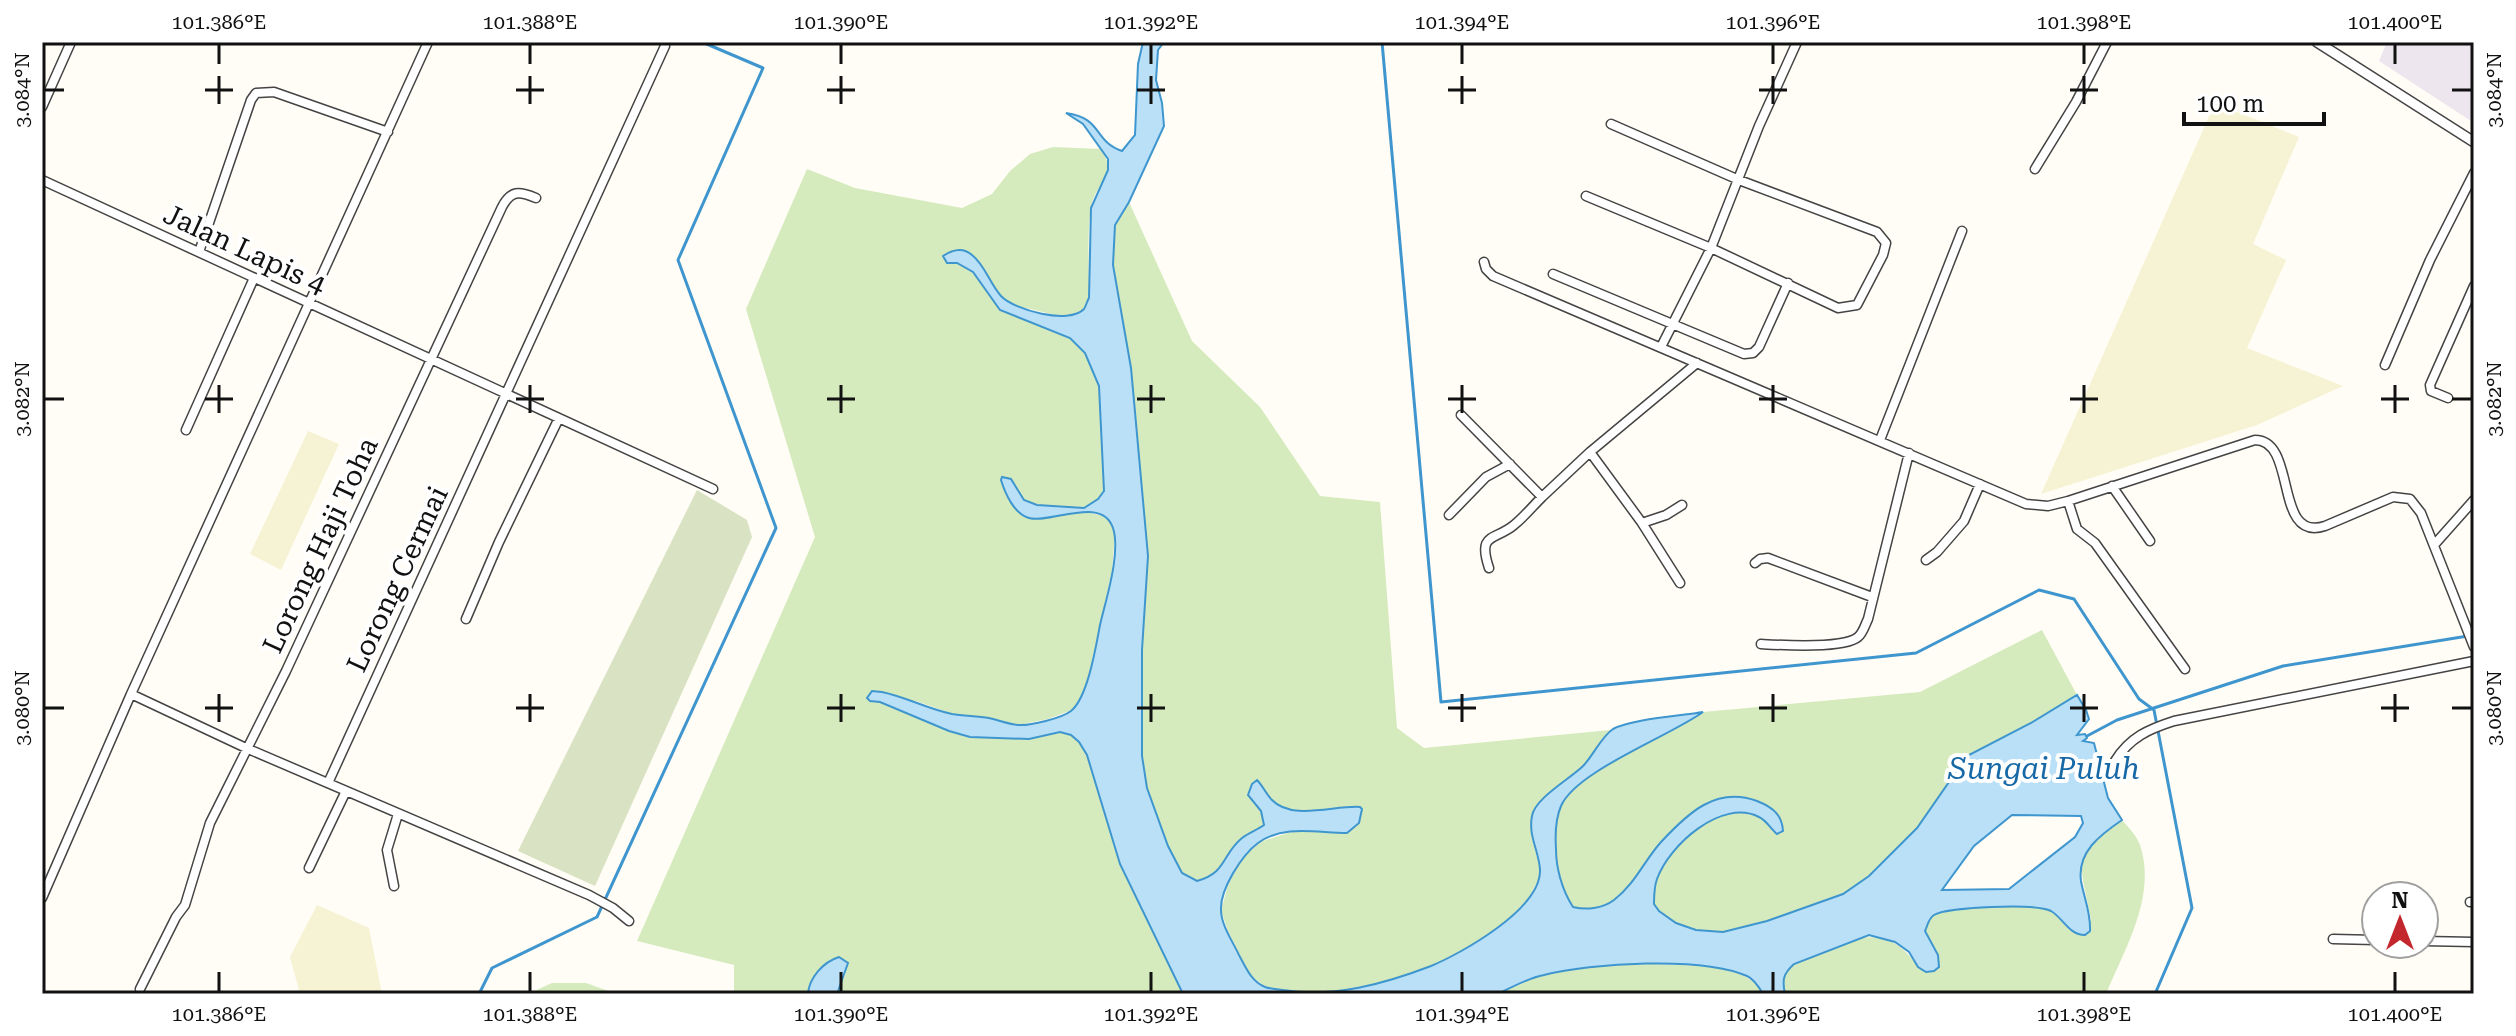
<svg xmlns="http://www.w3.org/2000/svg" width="2516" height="1036" font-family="'Roboto Serif',serif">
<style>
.industrial{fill:#eee6ef}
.farmland{fill:#f6f3d4}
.green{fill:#d5ebbd}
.cemetery{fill:#d9e3c4}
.water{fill:#b9e0f7;stroke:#3f96cf;stroke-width:2;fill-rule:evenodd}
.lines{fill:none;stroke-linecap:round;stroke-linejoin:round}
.stream{stroke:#3f96cf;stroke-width:3}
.minor-casing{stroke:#444;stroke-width:11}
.tertiary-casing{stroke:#444;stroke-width:12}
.minor{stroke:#fff;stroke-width:8}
.tertiary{stroke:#fff;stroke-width:9}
.ticks{fill:none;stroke:#111;stroke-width:3}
.labels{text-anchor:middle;stroke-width:8;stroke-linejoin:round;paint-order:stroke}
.street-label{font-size:28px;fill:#111;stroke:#fff}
.water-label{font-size:30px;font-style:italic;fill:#1768a6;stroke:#fff}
.neatline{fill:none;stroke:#111;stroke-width:3}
.ticks-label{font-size:20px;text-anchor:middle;fill:#111}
</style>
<rect width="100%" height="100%" fill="#fffdf5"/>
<!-- industrial -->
<path class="industrial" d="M2387 42H2474V123L2379 61Z"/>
<!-- farmland -->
<path class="farmland" d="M2215 103 2299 137 2253 244 2286 260 2247 348 2343 386 2257 425 2041 494Z
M308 431 339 444 281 570 250 554Z
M317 905 369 928 382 994H300L290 957Z"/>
<!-- green -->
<path class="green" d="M1053 147 1101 149C1118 174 1096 182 1091 207 1087 231 1089 272 1089 298L1084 309 1076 314 1059 316 1018 306 1002 298 985 271 960 250 946 253 973 272 1001 310 1070 338 1085 353 1099 386 1104 491 1098 499 1084 508 1037 505 1005 494 1045 517 1061 513H1090L1103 516 1110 522 1115 533 1112 570 1099 630 1085 689 1072 710 1048 719 1018 725 991 718 953 714 916 701H870L880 702 921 719 1029 739 1060 731 1071 735 1079 742 1087 755 1183 994H837L846 973 808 987V994H734V965L637 941 815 537 746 309 807 169 855 188 962 208 992 194 1010 171 1030 154Z
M1129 202 1192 341 1260 407 1320 496 1380 502 1397 728 1424 748 1611 730 1582 767 1551 791 1531 835 1540 869 1538 880 1528 900 1495 931 1448 959 1396 979 1342 991 1296 992 1266 987 1250 975 1228 931 1221 911 1228 885 1242 859 1260 842 1297 830 1331 833 1353 806C1333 811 1287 816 1272 800 1266 794 1262 786 1256 780L1253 803 1261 811 1264 825C1257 830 1248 833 1242 838 1222 853 1227 873 1197 881L1182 873 1168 846 1147 788 1142 756V650L1148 556 1131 368 1113 265 1115 225Z
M2042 630 2077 695 2031 723 1967 756 1917 828 1869 876 1843 894 1767 921 1723 932 1696 930 1676 923 1659 910 1654 904C1654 895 1654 887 1657 879 1668 845 1721 799 1759 817 1766 820 1771 828 1777 834L1783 831 1752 800 1661 843 1633 882 1612 902 1587 910 1573 907C1562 890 1556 868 1556 849 1555 834 1555 820 1561 806 1576 771 1670 736 1703 712L1920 692Z
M2122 820C2128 827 2137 836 2140 845 2157 896 2125 948 2106 994H1785L1783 982 1784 972 1794 964C1841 945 1882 913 1918 967L1938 955 1925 931C1928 925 1928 919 1935 915 1947 907 2034 903 2049 910 2056 913 2063 922 2068 927L2091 920C2081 864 2068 857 2122 820Z
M1655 964C1686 966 1748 962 1763 994H1498L1541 975 1604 965Z
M552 983H586L617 994H528Z"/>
<!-- cemetery -->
<path class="cemetery" d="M697 490 747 520 752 537 595 886 518 851Z"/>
<!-- water -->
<path class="water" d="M1143 42H1164L1158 50 1156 80 1162 103 1164 126 1129 202 1115 225 1113 265 1131 368 1148 556 1142 650V756L1147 788 1168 846 1182 873 1197 881C1227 873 1222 854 1242 838 1248 833 1257 830 1264 825L1261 811 1248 795 1252 784 1257 780C1263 786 1266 794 1272 800 1292 821 1335 805 1360 807L1362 809 1359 823 1347 833C1317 833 1284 824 1258 843 1242 855 1220 889 1221 910 1221 925 1233 942 1239 955 1246 968 1251 981 1265 987 1270 989 1278 989 1283 990 1334 998 1384 984 1431 966 1462 953 1541 909 1540 870 1539 851 1528 836 1532 816 1535 798 1570 779 1583 766 1593 756 1601 737 1613 729 1632 719 1680 716 1703 712 1670 736 1576 771 1561 806 1555 820 1555 834 1556 849 1556 868 1562 890 1573 907 1586 910 1602 909 1614 900 1635 884 1644 861 1661 842 1688 813 1716 786 1757 801 1772 807 1782 814 1783 831L1777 834C1771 829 1766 820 1759 817 1722 798 1669 845 1657 879 1654 887 1654 895 1654 904L1659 911 1676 923 1696 930 1723 932 1767 921 1843 894 1869 876 1917 828 1967 756 2031 723 2077 695 2086 710 2089 719 2077 735 2085 734 2087 738 2083 741 2094 743 2108 798 2122 820C2100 835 2077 852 2081 881 2084 898 2091 913 2090 931L2085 935C2069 935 2063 918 2051 911 2036 903 1947 907 1934 915 1928 919 1928 925 1925 931L1938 955 1939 967 1934 971 1926 972 1918 967 1909 952 1895 942 1869 935 1794 964C1783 974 1782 980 1785 994H1763C1759 987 1754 979 1747 976 1702 956 1591 963 1544 975 1528 978 1512 987 1498 994H1183L1120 864 1087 755 1079 742 1071 735 1060 732 1029 739 970 737 949 731 880 702 870 701 867 698 872 691 882 692C906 697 928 709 952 714 964 716 976 716 989 718 998 720 1008 724 1018 725 1030 726 1062 718 1071 711 1088 697 1096 646 1100 625 1106 599 1121 553 1113 528 1102 495 1051 524 1029 518 1014 514 1005 493 1001 480L1002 477 1011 479 1024 500 1037 505 1084 508 1098 499 1104 491 1099 386 1085 353 1070 338 1000 310 973 272 957 263H947L943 256C952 250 963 247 972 255 985 265 990 284 1001 296 1014 310 1069 325 1084 309 1085 308 1088 299 1089 298L1091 208 1108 170V159L1083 124 1066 113C1103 118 1093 141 1122 151L1135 135 1138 64ZM2012 815 2081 816 2083 823 2075 837 2009 889 1942 890 1974 846Z
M839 957 848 963 837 994H808C809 978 823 962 839 957Z"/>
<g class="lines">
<!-- stream -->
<path class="stream" d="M1382 42 1441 702 1916 653 2039 590 2074 599 2139 699 2154 710 2192 908 2155 994
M2087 736 2117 720 2283 666 2474 635
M479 994 492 968 597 917 776 528 678 260 763 68 702 42"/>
<defs>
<path id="minor" d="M428 42 131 694 246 748 589 895 613 908 629 921
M42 107 71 42
M2035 169 2076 102 2107 42
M42 180 713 489
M1586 196 1711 248 1838 308 1857 305 1883 255 1886 243 1877 232 1739 180 1611 124
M199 252 251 100 256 93 274 92 388 132
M1484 262 1486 269 1493 276 2026 504 2048 506 2068 501 2255 440C2298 440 2273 543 2325 526L2393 497 2410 499 2421 513 2474 647
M1553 274 1744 354 1753 353 1759 347 1788 283
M1661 347 1711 248 1759 126 1797 42
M2385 365 2430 260 2474 173
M2448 398 2431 391 2430 385 2474 286
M1461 415 1542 497 1590 452 1697 363
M186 430 254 278
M1880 440 1962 231
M1590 452 1642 523 1666 515 1682 505
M2112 486 2150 541
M2068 501 2077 529 2095 543 2185 669
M1449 515 1486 477 1510 464
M1642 523 1680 583
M2434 545 2474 500
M1926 560 1937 552 1964 521 1980 484
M1755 563 1760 559 1768 558 1872 597
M1489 568C1477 532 1495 541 1514 525 1524 517 1533 506 1542 497
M466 619 499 542 559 418
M1761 644C1780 645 1844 649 1858 637 1863 633 1865 625 1868 619L1909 453
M2115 761C2130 737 2149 729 2174 721L2474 661
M328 783 665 46
M309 868 346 791
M394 886 387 850 398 814
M42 898 131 694
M2470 902H2474
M2333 939 2376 940
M2424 941 2474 942
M140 989 176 917 185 905 210 823 286 671 502 207C511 190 519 191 536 198"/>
<path id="tertiary" d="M2317 42 2474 142"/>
</defs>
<!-- minor casing -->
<use href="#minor" class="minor-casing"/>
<!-- tertiary casing -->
<use href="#tertiary" class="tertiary-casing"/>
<!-- minor -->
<use href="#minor" class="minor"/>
<!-- tertiary -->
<use href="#tertiary" class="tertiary"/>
</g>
<!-- ticks -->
<path class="ticks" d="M219 44V64M530 44V64M841 44V64M1151 44V64M1462 44V64M1773 44V64M2084 44V64M2395 44V64M219 76V104M530 76V104M841 76V104M1151 76V104M1462 76V104M1773 76V104M2084 76V104M44 90H64M205 90H233M516 90H544M827 90H855M1137 90H1165M1448 90H1476M1759 90H1787M2070 90H2098M2452 90H2472M219 385V413M530 385V413M841 385V413M1151 385V413M1462 385V413M1773 385V413M2084 385V413M2395 385V413M44 399H64M205 399H233M516 399H544M827 399H855M1137 399H1165M1448 399H1476M1759 399H1787M2070 399H2098M2381 399H2409M2452 399H2472M219 694V722M530 694V722M841 694V722M1151 694V722M1462 694V722M1773 694V722M2084 694V722M2395 694V722M44 708H64M205 708H233M516 708H544M827 708H855M1137 708H1165M1448 708H1476M1759 708H1787M2070 708H2098M2381 708H2409M2452 708H2472M219 972V992M530 972V992M841 972V992M1151 972V992M1462 972V992M1773 972V992M2084 972V992M2395 972V992"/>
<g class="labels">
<!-- street labels -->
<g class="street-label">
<text transform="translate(245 249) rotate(25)" y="10">Jalan Lapis 4</text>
<text transform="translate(320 545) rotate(-65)" y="10">Lorong Haji Toha</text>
<text transform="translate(397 579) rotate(-65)" y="10">Lorong Cermai</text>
</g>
<!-- water labels -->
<g class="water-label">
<text x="2044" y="779">Sungai Puluh</text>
</g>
</g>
<!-- border -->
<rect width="2516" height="1036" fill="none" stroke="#ffffff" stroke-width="88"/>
<!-- north arrow -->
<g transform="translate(2400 920)"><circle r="38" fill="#ffffff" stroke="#a0a0a0" stroke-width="2"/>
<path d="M0-6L14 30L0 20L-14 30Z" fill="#c4262e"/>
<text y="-12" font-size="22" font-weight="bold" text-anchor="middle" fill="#111111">N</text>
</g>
<!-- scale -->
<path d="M2184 112v12h140v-12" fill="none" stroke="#111111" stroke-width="4"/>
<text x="2196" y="112" font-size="24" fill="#111111" stroke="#ffffff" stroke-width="6" paint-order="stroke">100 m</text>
<rect x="44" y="44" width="2428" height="948" class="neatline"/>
<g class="ticks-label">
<text x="219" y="29">101.386°E</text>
<text x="530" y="29">101.388°E</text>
<text x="841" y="29">101.390°E</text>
<text x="1151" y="29">101.392°E</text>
<text x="1462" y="29">101.394°E</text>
<text x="1773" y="29">101.396°E</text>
<text x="2084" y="29">101.398°E</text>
<text x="2395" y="29">101.400°E</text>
<text transform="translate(22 90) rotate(-90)" y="7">3.084°N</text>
<text transform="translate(2494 90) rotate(-90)" y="7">3.084°N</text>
<text transform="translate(22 399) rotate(-90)" y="7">3.082°N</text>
<text transform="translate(2494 399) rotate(-90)" y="7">3.082°N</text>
<text transform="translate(22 708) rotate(-90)" y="7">3.080°N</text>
<text transform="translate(2494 708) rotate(-90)" y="7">3.080°N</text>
<text x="219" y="1021">101.386°E</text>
<text x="530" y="1021">101.388°E</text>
<text x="841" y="1021">101.390°E</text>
<text x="1151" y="1021">101.392°E</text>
<text x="1462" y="1021">101.394°E</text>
<text x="1773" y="1021">101.396°E</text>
<text x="2084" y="1021">101.398°E</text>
<text x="2395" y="1021">101.400°E</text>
</g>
</svg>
